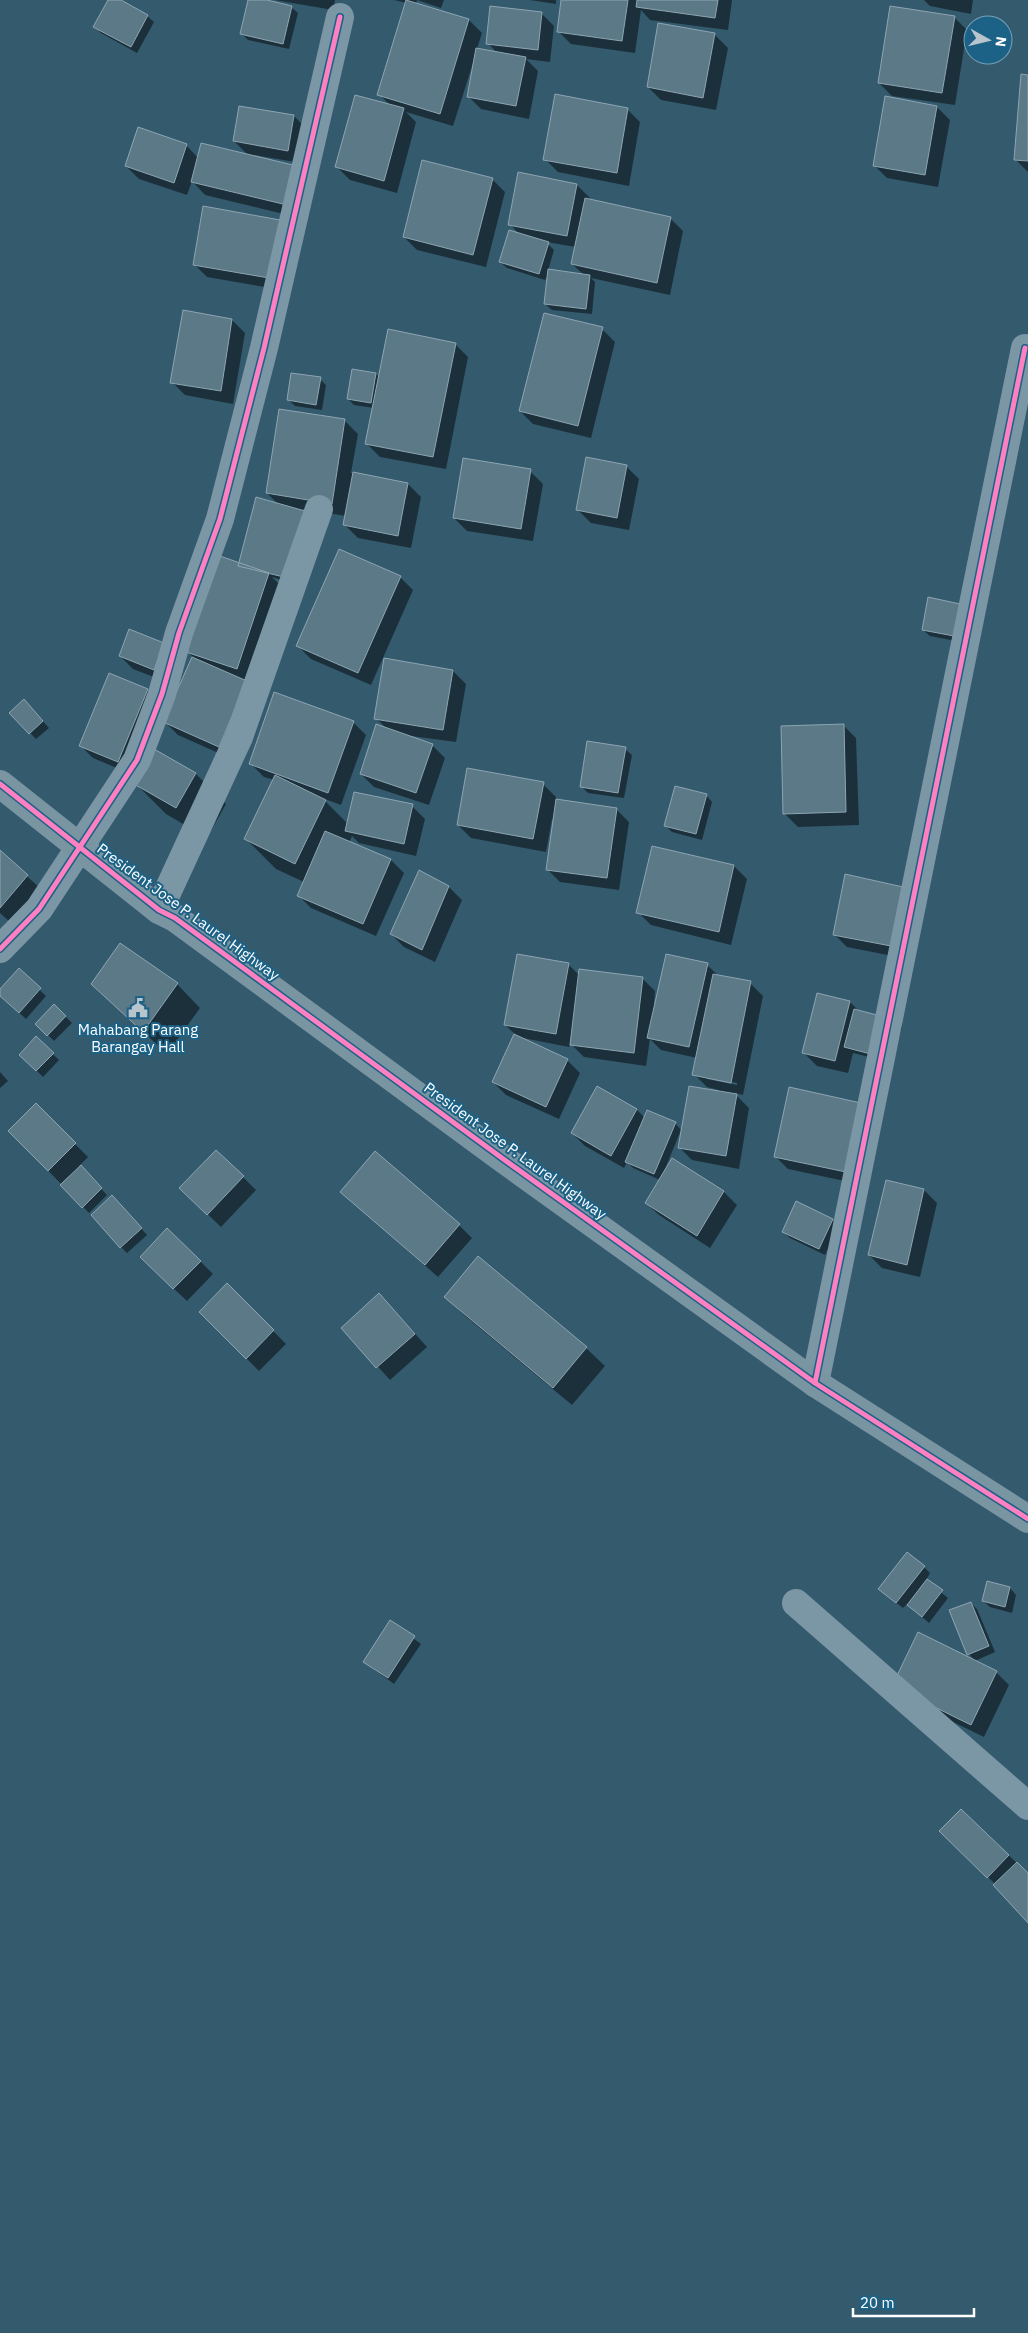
<svg xmlns="http://www.w3.org/2000/svg" width="1028" height="2333" font-family="'IBM Plex Sans',sans-serif">
<style>
.shadow{fill:#0007;fill-rule:evenodd}
.building{fill:#5c7988;stroke:#8ea5b2}
.lines{fill:none;stroke-linecap:round;stroke-linejoin:round}
.minor{stroke:#7b96a4;stroke-width:28}
.trunk{stroke:#7a95a2;stroke-width:28}
.cycleway-casing{stroke:#1c6287;stroke-width:8}
.cycleway{stroke:#ff80c0;stroke-width:5}
.labels{text-anchor:middle;stroke-width:4;stroke-linejoin:round;paint-order:stroke}
.street-label{font-size:15px;fill:#fff;stroke:#1c6287}
.poi-label{font-size:15px;fill:#fff;stroke:#1c6287}
</style>
<rect width="100%" height="100%" fill="#345a6e"/>
<!-- shadow -->
<path class="shadow" d="M109 0H119L147 16 154 22 137 53 101 33 95 27Z
M249 0H262L291 7 298 13 289 49 248 40 241 33Z
M275 0H335L333 10Z
M394 0H444L441 8 417 0 416 4 469 20 482 33 477 49 497 53 488 43 541 13 554 26 550 62 526 59 538 71 529 119 481 109 468 96 474 63H473L453 126 406 112 416 122 397 193 350 180 337 167 390 105 379 94 407 3Z
M530 0H556V4Z
M562 0H732L728 30 650 20 641 10 635 53 571 44 558 31Z
M924 0H973L971 14 930 6Z
M954 17 967 30 955 105 892 96 879 83Z
M715 35 728 48 716 110 661 100 648 87Z
M1028 76V172L1015 159Z
M937 107 950 120 938 187 887 178 874 165Z
M627 109 640 122 629 186 558 172 545 159Z
M294 116 307 129 301 163 254 155V157L300 218 205 195 192 181 187 195 139 179 126 166 186 145 198 158 249 156 234 141Z
M492 179 505 192 486 267 417 250 404 237Z
M577 185 590 198 589 200 670 218 683 231 670 295 591 278 595 282 592 314 552 310 545 304 549 273 545 280 507 268 500 262 520 235 510 224ZM546 242 576 247 572 264 584 275 548 271 554 250Z
M204 208 282 290 207 277 194 264Z
M232 320 245 333 233 404 185 395 172 382Z
M602 329 615 342 591 438 533 424 520 411Z
M455 344 468 357 446 469 380 457 367 444 374 408 354 405 348 399 376 374 380 378Z
M320 379 326 385 322 410 295 406 288 399Z
M345 421 358 434 351 473 408 484 421 497 411 548 358 538 345 525 346 516 302 509 311 518 294 584 272 577 282 587 250 681 243 679 260 695 232 759 178 735 165 722 193 657 187 651 239 564 279 505 267 493Z
M626 466 639 479 629 530 591 523 578 510Z
M530 471 543 484 533 541 467 531 454 518Z
M400 577 413 590 371 685 311 659 298 646Z
M929 599 961 642 930 636 923 630Z
M164 645 167 682 133 669 120 656Z
M453 671 466 684 456 742 404 735 432 745 445 758 429 805 374 787 361 774 387 729 376 718Z
M110 675 148 690 161 703 131 774 93 758 80 745Z
M30 707 49 728 36 739 11 713Z
M353 722 366 735 341 805 322 798 348 824 412 806 425 819 416 856 359 843 352 836 349 843 391 860 404 873 376 936 311 908 298 895 304 882 276 869 246 839 274 780 264 777 251 764Z
M843 725 856 738 859 825 798 827 785 814Z
M625 749 632 755 624 798 588 793 581 786Z
M155 751 196 774 226 804 207 838 166 814 136 784Z
M543 784 556 797V801L616 809 629 822 619 890 560 882 547 869 554 820 552 819 546 852 471 838 458 825Z
M706 795 712 802 702 840 672 832 666 826Z
M0 852 41 889 11 923 0 913Z
M734 866 747 879 731 945 651 925 638 912Z
M420 872 449 887 462 900 435 962 404 947 391 934Z
M846 876 903 958 847 947 834 934Z
M568 964 579 975 642 978 655 991 654 1004H656L707 965 720 977 750 983 763 996 743 1095 734 1093 749 1108 739 1169 692 1160 679 1147 719 1090 707 1087 694 1074 697 1058 661 1050 650 1039 646 1066 584 1057 570 1043 569 1047 523 1038 567 1060 580 1073 559 1119 506 1095 493 1082 515 1034 505 1025ZM707 1077 737 1083V1085L707 1079Z
M19 970 46 996 26 1019 0 995V991Z
M92 984H177L200 1008 167 1054Z
M850 1002 860 1012 896 1021 902 1027 893 1063 853 1053 848 1073 817 1066 804 1053Z
M55 1006 72 1023 54 1041 37 1024Z
M36 1038 59 1060 43 1077 21 1055Z
M0 1072 8 1081 0 1088Z
M598 1088 637 1110 645 1118 675 1123 681 1130 665 1169 724 1192 737 1205 710 1248 659 1215 646 1203 660 1180 633 1168 627 1162 624 1168 585 1146 572 1133Z
M790 1088 859 1184 788 1169 775 1156Z
M36 1105 88 1157 79 1166 107 1195 89 1213 10 1131Z
M243 1177 256 1190 221 1227 194 1201Z
M924 1190 937 1203 920 1277 882 1268 869 1255Z
M342 1192 459 1225 472 1238 438 1277Z
M118 1203 147 1235 127 1253 121 1247Z
M832 1220 838 1226 825 1255 790 1238 783 1232Z
M200 1261 213 1274 187 1301 154 1270Z
M227 1284 286 1344 259 1371 200 1312Z
M446 1297 586 1348 605 1366 572 1405 464 1315Z
M392 1308 427 1347 390 1380 343 1328Z
M924 1567 930 1573 926 1580 948 1598 929 1623 907 1604 903 1608 886 1595Z
M1010 1588 1016 1595 1012 1613 990 1607 983 1601Z
M971 1603 977 1609 995 1652 975 1661 969 1654Z
M391 1622 421 1644 394 1684 364 1662Z
M996 1672 1009 1685 984 1737 906 1699Z
M962 1810 1028 1874V1921L995 1884 941 1831Z"/>
<!-- building -->
<path class="building" d="M108 0H121L148 15 131 47 93 27Z
M248 0H267L292 6 283 44 240 34Z
M406 0 469 19 440 114 377 95Z
M561 0H628L622 41 557 32Z
M637 0H718L715 18 636 7Z
M490 6 542 12 538 50 486 44Z
M890 6 955 16 942 93 878 83Z
M658 23 715 33 703 98 647 87Z
M476 48 526 57 516 106 467 97Z
M1021 74 1028 75V161L1014 160Z
M555 94 628 108 617 173 543 160Z
M355 95 404 108 384 181 335 167Z
M885 96 937 106 925 175 873 166Z
M239 106 294 115 288 151 233 141Z
M138 127 187 144 174 183 125 166Z
M201 143 297 166 287 205 191 182Z
M422 160 493 178 473 255 403 237Z
M518 172 577 184 567 236 508 225Z
M585 198 671 217 657 283 571 264Z
M203 206 280 220 269 278 193 265Z
M509 230 549 242 539 274 499 262Z
M548 269 590 275 586 309 544 304Z
M183 310 232 319 221 391 170 383Z
M544 313 603 327 578 426 519 411Z
M388 329 456 343 433 457 365 444Z
M352 369 376 373 371 403 347 399Z
M291 373 321 377 316 405 287 400Z
M279 409 345 419 332 504 266 493Z
M586 457 627 465 617 518 576 510Z
M463 458 531 469 521 529 453 518Z
M353 472 408 483 398 536 343 525Z
M256 497 305 511 288 578 238 566Z
M339 549 401 576 358 673 296 646Z
M217 555 269 573 237 669 186 652Z
M928 597 960 604 954 636 922 630Z
M129 629 164 643 154 670 119 656Z
M192 657 247 681 219 747 163 722Z
M384 658 453 670 443 730 374 719Z
M109 673 148 689 118 762 79 746Z
M274 692 354 721 328 793 249 764Z
M24 699 43 721 29 734 9 713Z
M376 724 433 744 416 793 360 774Z
M844 724 846 812 783 814 781 726Z
M587 741 626 747 618 793 580 787Z
M154 749 196 773 176 808 134 784Z
M467 768 544 782 533 839 457 825Z
M275 775 326 800 295 864 244 839Z
M675 786 707 794 696 834 664 826Z
M354 792 413 804 404 844 345 831Z
M556 799 617 808 607 878 546 870Z
M325 831 391 859 363 924 297 896Z
M652 846 734 865 719 932 636 913Z
M0 850 28 875 0 908Z
M419 870 449 886 422 950 390 934Z
M845 874 903 887 891 946 833 935Z
M120 943 178 983 143 1032 91 984Z
M517 954 569 963 556 1034 504 1025Z
M666 954 708 963 689 1047 647 1038Z
M19 968 41 988 19 1013 0 996V989Z
M579 969 643 977 634 1053 570 1045Z
M713 974 751 981 731 1083 692 1075Z
M817 993 850 1001 835 1061 802 1053Z
M54 1004 66 1016 47 1036 35 1024Z
M854 1009 896 1020 886 1058 844 1047Z
M514 1034 568 1059 546 1107 492 1082Z
M36 1036 54 1053 36 1071 19 1055Z
M597 1086 637 1109 611 1156 571 1133Z
M689 1086 737 1094 726 1156 678 1148Z
M789 1087 861 1103 846 1172 774 1157Z
M36 1103 76 1143 48 1171 8 1131Z
M647 1110 676 1122 654 1174 625 1162Z
M216 1150 244 1176 207 1215 179 1188Z
M375 1151 460 1224 425 1265 340 1192Z
M672 1158 724 1191 697 1236 645 1203Z
M81 1165 102 1188 82 1208 60 1185Z
M886 1180 924 1189 907 1265 868 1255Z
M112 1195 142 1228 120 1248 91 1215Z
M796 1201 833 1219 819 1249 782 1232Z
M167 1228 201 1261 173 1289 140 1257Z
M478 1256 587 1347 553 1388 444 1297Z
M227 1283 274 1330 246 1359 199 1312Z
M379 1293 415 1334 376 1368 341 1328Z
M907 1552 925 1566 896 1603 878 1589Z
M927 1579 943 1590 922 1617 907 1605Z
M987 1581 1010 1587 1005 1607 982 1601Z
M971 1602 989 1646 967 1655 949 1610Z
M390 1620 415 1636 388 1678 363 1662Z
M918 1632 997 1671 971 1725 892 1686Z
M961 1809 1009 1855 987 1878 939 1831Z
M1017 1862 1028 1873V1923L993 1885Z"/>
<g class="lines">
<!-- minor -->
<path class="minor" d="M159 910 239 737 319 509
M0 949 39 909 137 760 162 694 179 633 220 519 264 348 340 17
M815 1383 1025 348
M796 1603 1028 1806"/>
<!-- trunk -->
<path class="trunk" d="M0 784 159 910 175 918 506 1161 815 1383 1028 1519"/>
<defs>
<path id="cycleway" d="M0 784 159 910 175 918 506 1161 815 1383 1028 1519
M0 949 39 909 137 760 162 694 179 633 220 519 264 348 340 17
M815 1383 1025 348"/>
</defs>
<!-- cycleway casing -->
<use href="#cycleway" class="cycleway-casing"/>
<!-- cycleway -->
<use href="#cycleway" class="cycleway"/>
</g>
<!-- icons -->
<defs>
<symbol id="civic-bare" viewBox="-9 -9 18 18"><path d="M-.6-6.5H3V-4.5H.6V-3L4-1V1h2V6H-6V1h2V-1L-.6-3ZM-1.2 2.5V6h2.4V2.5Z" fill="#b8c5cc" stroke="#1c6287" stroke-width="2.5" paint-order="stroke"/></symbol>
</defs>
<g fill-rule="evenodd">
<use href="#civic-bare" x="124" y="994" width="28" height="28"/>
</g>
<g class="labels">
<!-- street labels -->
<g class="street-label">
<text transform="translate(188 912) rotate(36)" y="5">President Jose P. Laurel Highway</text>
<text transform="translate(515 1151) rotate(36)" y="5">President Jose P. Laurel Highway</text>
</g>
<!-- poi labels -->
<g class="poi-label">
<text x="138" y="1035">Mahabang Parang<tspan x="138" dy="17">Barangay Hall</tspan></text>
</g>
</g>
<!-- north arrow -->
<g transform="translate(988 40) rotate(98)"><circle r="24" fill="#1c6287" stroke="#77a1b7"/>
<path d="M0-4L9 19L0 12L-9 19Z" fill="#b8c5cc"/>
<text y="-8" font-size="14" font-weight="bold" text-anchor="middle" fill="#ffffff">N</text>
</g>
<!-- scale -->
<path d="M853 2308v8h121v-8" fill="none" stroke="#ffffff" stroke-width="2.5"/>
<text x="860" y="2308" font-size="15" fill="#ffffff" stroke="#1c6287" stroke-width="4" paint-order="stroke">20 m</text>
</svg>
